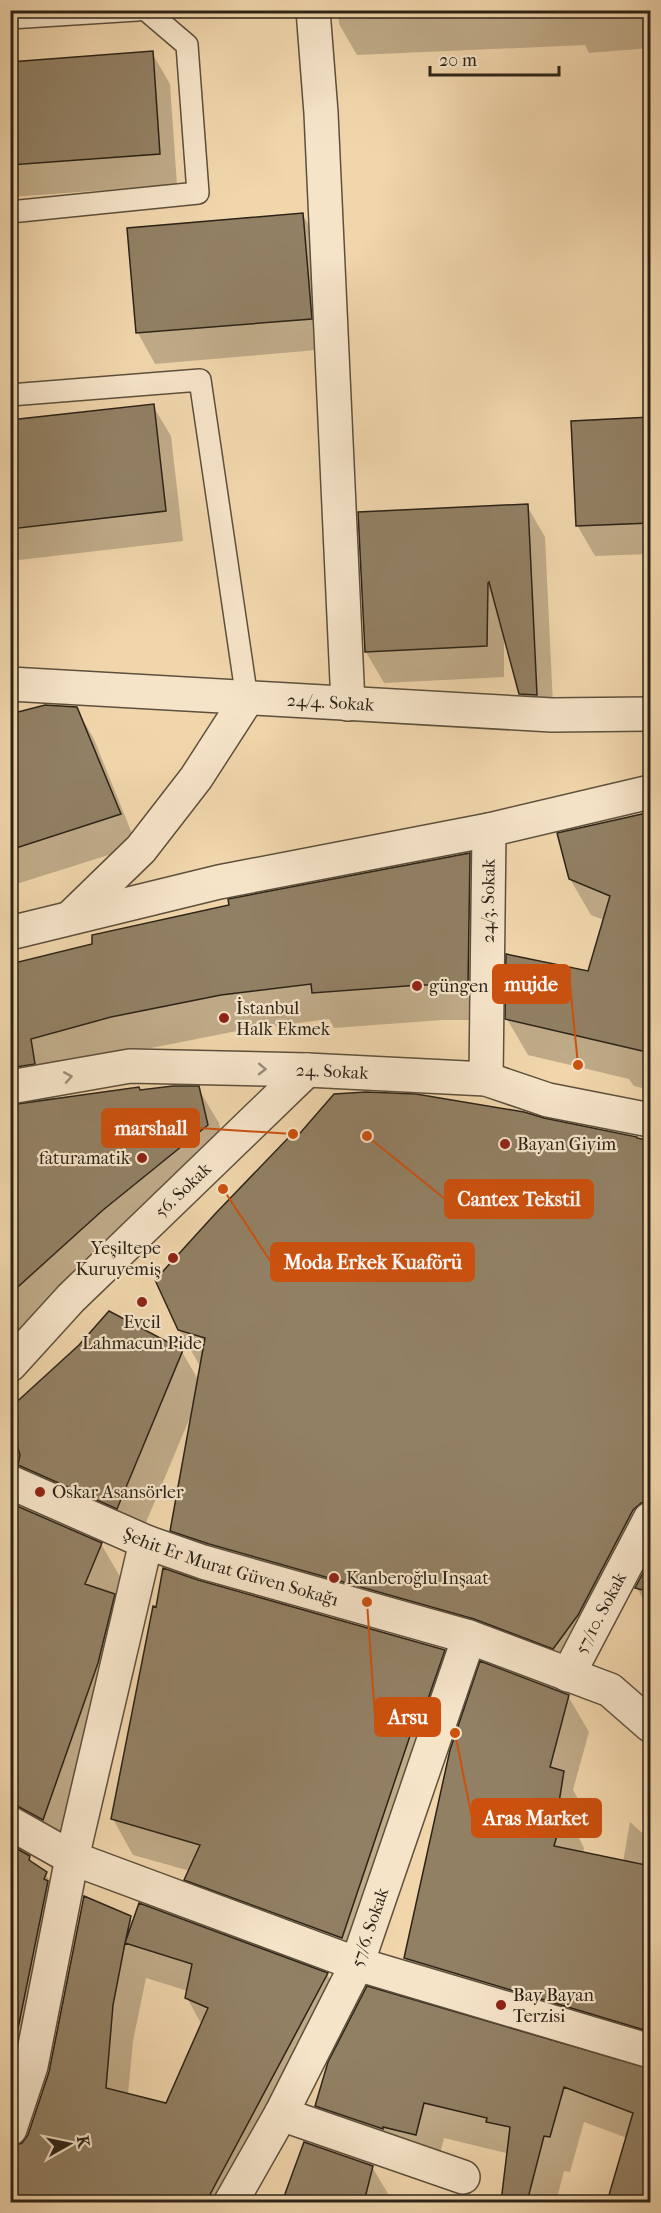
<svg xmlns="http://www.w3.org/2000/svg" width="661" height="2213" font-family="'IM FELL French Canon',serif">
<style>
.shadow{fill:#0003;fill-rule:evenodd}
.building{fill:#928064;stroke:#2c2317;stroke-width:1.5;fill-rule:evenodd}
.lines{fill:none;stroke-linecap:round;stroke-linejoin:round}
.lane-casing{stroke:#5d503c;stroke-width:24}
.street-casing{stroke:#5d503c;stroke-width:36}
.lane{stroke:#f6e4c9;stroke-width:21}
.street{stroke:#f6e4c9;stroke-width:33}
.oneway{stroke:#9b8d79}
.poi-dot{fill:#8f2418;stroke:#f6e4c9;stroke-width:2}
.labels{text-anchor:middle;stroke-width:4.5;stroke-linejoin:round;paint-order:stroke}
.street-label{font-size:18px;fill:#2c2317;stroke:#f6e4c9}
.poi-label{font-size:18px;fill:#2c2317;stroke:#f6e4c9;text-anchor:start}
.leader{fill:none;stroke:#cc510e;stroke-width:2}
.callout-dot{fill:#cc510e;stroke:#f6e4c9;stroke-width:2}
.callout{fill:#cc510e;stroke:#cc510e;stroke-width:2}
.callout-label{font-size:20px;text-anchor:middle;font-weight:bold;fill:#fff}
</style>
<rect width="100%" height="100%" fill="#f1d6ac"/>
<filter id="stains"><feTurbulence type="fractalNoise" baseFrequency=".00333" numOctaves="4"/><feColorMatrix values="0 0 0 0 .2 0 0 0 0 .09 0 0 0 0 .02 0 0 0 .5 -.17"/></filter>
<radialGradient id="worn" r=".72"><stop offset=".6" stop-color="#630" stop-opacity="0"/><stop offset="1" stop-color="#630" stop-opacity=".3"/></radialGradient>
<!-- shadow -->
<path class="shadow" d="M338 10H650V48L589 53 585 45 357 55 339 24Z
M152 53 170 84 177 185 10 197V63Z
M303 215 320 246 328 349 155 364 138 333 129 229Z
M153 406 171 436 183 541 19 560 10 545V422Z
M650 419V554L595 556 577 525Z
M527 506 545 537 554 726 539 725 521 694 504 636V677L384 683 366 652Z
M76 708 94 739 137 846 10 886V715Z
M650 814V1090L634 1086 629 1079 528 1055 507 1019 589 973 604 920 591 915 570 879Z
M469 854 490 890 488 1020H442L334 1028 329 1019 242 1030 131 1052 50 1074 55 1101 198 1088 219 1123 228 1161 10 1347V961L16 960 18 963Z
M544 1120 650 1142V1552L574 1684 192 1566 172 1530 191 1415 137 1544 40 1501 20 1465 182 1352 199 1381 200 1366 179 1330 295 1141Z
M10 1504 101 1544 122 1580 115 1597 134 1631 63 1855 20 1843 15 1849 29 1857 34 1865 45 1873 66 1909 33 2098 16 2148 23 2145 29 2136 130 1917 133 1924 327 1974 347 2010 244 2202H10ZM146 1978 188 1991 187 1998 202 2025 166 2105 128 2095 133 2041Z
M650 1562V1612L637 1588Z
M197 1581 444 1651 464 1686 362 1973 207 1915 186 1880 190 1871 133 1855 113 1819 157 1609Z
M568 1696 589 1732 573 1790 584 1809 579 1838 584 1848 583 1853 623 1862 630 1822 650 1840V2061L426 1994 405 1958Z
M650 2071V2202H608L627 2138 584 2122 570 2172 564 2171 556 2202H502L508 2156 506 2153 444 2138 436 2170 337 2142 317 2106Z
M372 2167 393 2202H283L298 2168Z
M451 2194 484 2202H449Z"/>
<!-- building -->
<path class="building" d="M153 51 160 154 10 165V62Z
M303 213 312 319 136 333 127 228Z
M154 404 166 511 10 529V420Z
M651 417V523L576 526 571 421Z
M528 504 537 695 519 694 489 582 488 583 487 646 365 652 358 512Z
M45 705 77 707 121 814 10 850V714Z
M651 812V1053L505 1019 506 954 588 971 610 896 569 879 557 833Z
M470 853 468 985H420L312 993 311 984 221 995 111 1017 31 1039 35 1064 10 1068V964L92 944V935L229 905 228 899Z
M173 1086H199L208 1125 103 1210 10 1294V1105L139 1087 140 1090Z
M366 1092 416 1094 524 1112 544 1118 637 1137V1138L651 1141V1500L641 1503 633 1510 578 1615 553 1649 474 1619 209 1544 170 1531 205 1338 178 1330 155 1280 215 1214 291 1135 295 1139 334 1094Z
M109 1311 183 1350 117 1509 18 1465 20 1455 10 1420V1408L79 1345Z
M10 1503 102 1543 85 1584 115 1594 98 1663 43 1820 19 1807 10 1804Z
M651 1558V1592L635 1588Z
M163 1568 198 1580 445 1650 420 1722 415 1721 342 1938 184 1880 200 1845 111 1819 153 1606 156 1607Z
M480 1661 569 1695 550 1767 564 1771 558 1809 564 1811 554 1846 651 1866V2032L404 1958 450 1750Z
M10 1845 30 1856 29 1860 47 1872 44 1879 48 1881 10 2068Z
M84 1896 131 1916 125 1943 139 1903 328 1973 206 2202H40L10 2194V2147L22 2143 28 2135 49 2072ZM125 1943 192 1964 185 1998 208 2008 166 2103 106 2088 113 2005Z
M367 1986 651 2069V2202H607L633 2113 564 2087 550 2137 544 2136 527 2202H501L510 2127 486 2122 487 2118 424 2103 416 2135 383 2127V2129L315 2106 328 2062Z
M304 2142 373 2166 364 2202H282Z"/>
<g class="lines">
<defs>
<path id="lane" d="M10 18 137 10
M10 212 198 193 187 45 146 10
M10 395 200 380 247 699"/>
<g id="street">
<path d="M313 10 321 113 348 704"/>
<path id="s1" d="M10 684 552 715 650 714"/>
<path d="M71 917 141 849 196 778 247 699"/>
<path d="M10 933 219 882 489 830 650 792"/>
<path id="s2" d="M486 1079 489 830"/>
<path id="s3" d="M10 1087 130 1066 307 1070 486 1079 548 1100 650 1120"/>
<path id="s4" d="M10 1365 71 1298 307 1070"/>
<path id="s5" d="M10 1482 146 1542 203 1562 469 1637 610 1690 650 1725"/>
<path id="s6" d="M568 1675 650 1519"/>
<path d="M10 1823 72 1858 357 1964 650 2051"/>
<path d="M281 2114 463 2177"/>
<path d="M10 2129 31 2066 72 1858 146 1542"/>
<path id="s7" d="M231 2202 281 2114 357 1964 469 1637"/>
</g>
</defs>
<!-- lane casing -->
<use href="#lane" class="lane-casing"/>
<!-- street casing -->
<use href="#street" class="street-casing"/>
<!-- lane -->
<use href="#lane" class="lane"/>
<!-- street -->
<use href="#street" class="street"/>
</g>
<!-- one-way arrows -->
<defs><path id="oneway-chevron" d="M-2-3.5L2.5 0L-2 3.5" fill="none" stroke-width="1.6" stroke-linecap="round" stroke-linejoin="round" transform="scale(1.5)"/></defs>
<g class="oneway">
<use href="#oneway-chevron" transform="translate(262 1069) rotate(1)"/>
<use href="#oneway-chevron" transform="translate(68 1077) rotate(-10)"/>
</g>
<!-- markers -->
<g class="poi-dot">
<circle cx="417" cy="986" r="6"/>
<circle cx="224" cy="1018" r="6"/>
<circle cx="505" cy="1144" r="6"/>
<circle cx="142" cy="1158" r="6"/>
<circle cx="173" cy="1258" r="6"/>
<circle cx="142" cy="1302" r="6"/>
<circle cx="40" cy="1492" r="6"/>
<circle cx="334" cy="1578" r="6"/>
<circle cx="501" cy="2005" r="6"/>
</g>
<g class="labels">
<!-- street labels -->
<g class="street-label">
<text dy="6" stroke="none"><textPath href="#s1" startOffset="321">24/4. Sokak</textPath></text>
<text dy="6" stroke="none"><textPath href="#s2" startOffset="178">24/3. Sokak</textPath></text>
<text dy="6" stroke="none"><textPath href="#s3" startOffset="324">24. Sokak</textPath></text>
<text dy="6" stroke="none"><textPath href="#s4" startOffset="246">56. Sokak</textPath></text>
<text dy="6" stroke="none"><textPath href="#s5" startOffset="237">Şehit Er Murat Güven Sokağı</textPath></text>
<text dy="6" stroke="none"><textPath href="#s6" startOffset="70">57/10. Sokak</textPath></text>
<text dy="6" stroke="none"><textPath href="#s7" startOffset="308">57/6. Sokak</textPath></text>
</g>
<!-- poi labels -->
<g class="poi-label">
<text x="429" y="992">güngen</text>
<text x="236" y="1014">İstanbul<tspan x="236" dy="21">Halk Ekmek</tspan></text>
<text x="517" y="1150">Bayan Giyim</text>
<text x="130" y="1164" text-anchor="end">faturamatik</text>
<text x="161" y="1254" text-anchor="end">Yeşiltepe<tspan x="161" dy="21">Kuruyemiş</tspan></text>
<text x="142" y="1328" text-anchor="middle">Evcil<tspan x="142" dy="21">Lahmacun Pide</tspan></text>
<text x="52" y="1498">Oskar Asansörler</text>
<text x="346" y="1584">Kanberoğlu Inşaat</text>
<text x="513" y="2001">Bay Bayan<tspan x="513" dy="21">Terzisi</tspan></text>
</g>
</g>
<!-- callouts -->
<path class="leader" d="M578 1065L570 984M293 1134L199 1128M367 1136L445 1199M223 1189L271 1262M367 1602L375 1717M455 1733L472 1818"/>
<g class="callout-dot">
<circle cx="578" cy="1065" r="6"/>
<circle cx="293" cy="1134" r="6"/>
<circle cx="367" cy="1136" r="6"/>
<circle cx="223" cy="1189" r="6"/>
<circle cx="367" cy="1602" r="6"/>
<circle cx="455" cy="1733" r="6"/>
</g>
<g class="callout">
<rect x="493" y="965" width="77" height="38" rx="6"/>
<rect x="102" y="1109" width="97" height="38" rx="6"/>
<rect x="445" y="1180" width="148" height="38" rx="6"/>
<rect x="271" y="1243" width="203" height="38" rx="6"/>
<rect x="375" y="1698" width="65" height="38" rx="6"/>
<rect x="472" y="1799" width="129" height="38" rx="6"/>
</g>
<g class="callout-label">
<text x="531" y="991">mujde</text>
<text x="151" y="1135">marshall</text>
<text x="519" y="1206">Cantex Tekstil</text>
<text x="373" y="1269">Moda Erkek Kuaförü</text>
<text x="408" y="1724">Arsu</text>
<text x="536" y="1825">Aras Market</text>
</g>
<!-- margin -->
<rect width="661" height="2213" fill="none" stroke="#f1d6ac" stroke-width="36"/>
<rect x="12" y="12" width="637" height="2189" fill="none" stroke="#2c2317" stroke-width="3"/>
<rect x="18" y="18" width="625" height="2177" fill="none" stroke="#2c2317" stroke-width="1.5"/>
<!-- north arrow -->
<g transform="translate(69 2144) rotate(81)" stroke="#f6e4c9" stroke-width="4.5" paint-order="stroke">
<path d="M0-4.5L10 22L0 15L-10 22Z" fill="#2c2317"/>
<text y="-9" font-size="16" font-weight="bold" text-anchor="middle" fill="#2c2317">K</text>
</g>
<!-- scale -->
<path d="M430 66v9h129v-9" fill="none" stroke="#2c2317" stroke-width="3"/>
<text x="439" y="66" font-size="18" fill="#2c2317" stroke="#f6e4c9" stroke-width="4.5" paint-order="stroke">20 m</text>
<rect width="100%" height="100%" filter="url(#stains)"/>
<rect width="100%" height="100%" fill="url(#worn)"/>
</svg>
